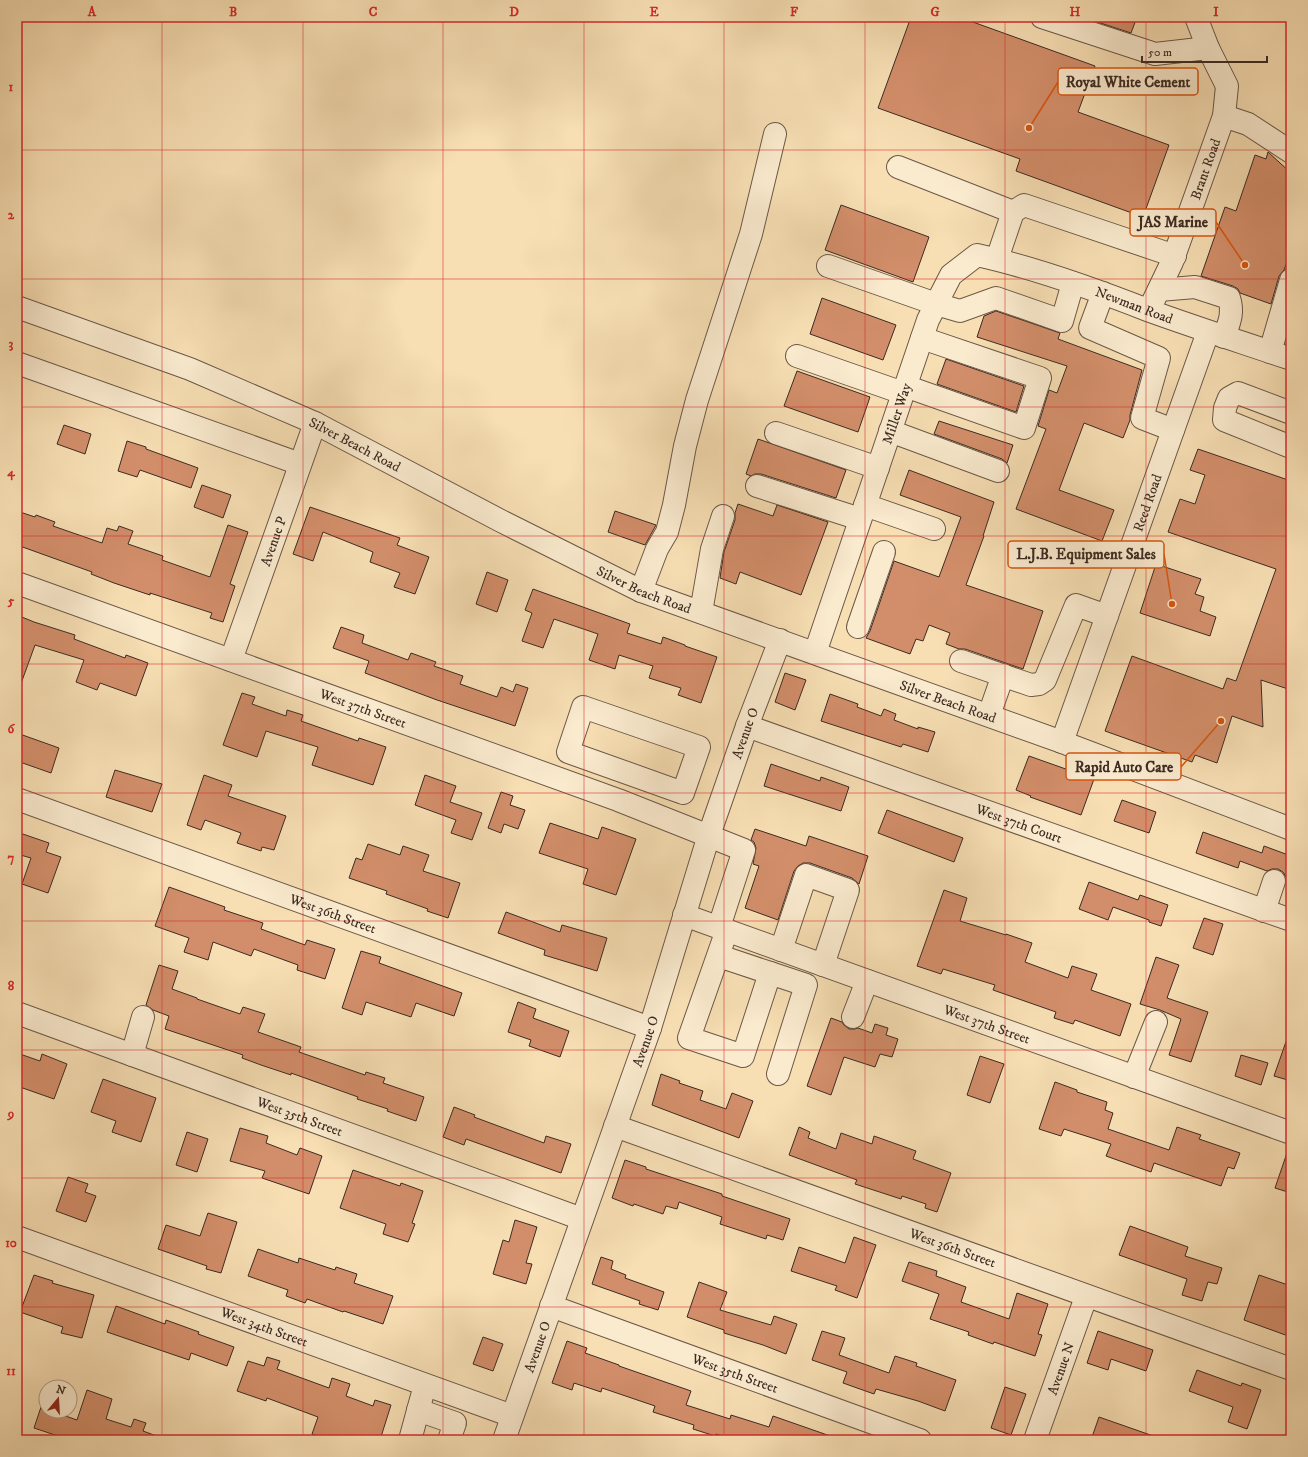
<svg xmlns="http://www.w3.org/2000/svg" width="1308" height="1457" font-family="'IM FELL DW Pica',serif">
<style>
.building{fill:#d28e6a;stroke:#3c2b23}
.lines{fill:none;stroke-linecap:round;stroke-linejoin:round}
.minor-casing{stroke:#6b5847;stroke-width:24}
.minor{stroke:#faeace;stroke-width:22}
.grid{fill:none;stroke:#d62828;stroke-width:1;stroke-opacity:0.55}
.labels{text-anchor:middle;stroke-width:3;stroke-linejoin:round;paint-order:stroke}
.street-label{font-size:14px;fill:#3c2b23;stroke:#faeace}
.leader{fill:none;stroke:#d7540e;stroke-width:1.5}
.callout-dot{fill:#d7540e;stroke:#faeace;stroke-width:1.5}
.callout{fill:#faeace;stroke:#d7540e;stroke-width:1.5}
.callout-label{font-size:15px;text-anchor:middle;font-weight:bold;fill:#3c2b23}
.neatline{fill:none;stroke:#d62828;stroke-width:1.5}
.grid-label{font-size:13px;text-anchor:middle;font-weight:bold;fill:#d62828}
</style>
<rect width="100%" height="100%" fill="#f7deb3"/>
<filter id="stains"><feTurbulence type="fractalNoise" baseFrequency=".005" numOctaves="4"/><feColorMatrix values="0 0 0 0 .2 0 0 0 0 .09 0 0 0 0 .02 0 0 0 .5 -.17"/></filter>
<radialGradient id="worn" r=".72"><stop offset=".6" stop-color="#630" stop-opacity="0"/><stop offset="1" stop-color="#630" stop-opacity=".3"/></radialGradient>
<!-- building -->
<path class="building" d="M911 17H959L1095 66 1078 112 1169 145 1143 217 1016 171 1020 159 878 108Z
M1082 17H1137L1131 33Z
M1268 152 1291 173V251L1284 270 1279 276 1271 304 1240 293 1238 289 1233 286 1201 276 1225 207 1236 211 1255 155 1266 159Z
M841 205 929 237 913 282 825 250Z
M822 298 896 325 883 360 810 334Z
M996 311 1060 333 1058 339 1142 370 1130 415V420L1123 438 1084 423 1059 490 1114 510 1102 541 1016 509 1046 429 1038 426 1049 390 1057 393 1067 366 977 337 984 316Z
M946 359 1024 386 1016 412 937 384Z
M797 371 870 397 858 432 784 406Z
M939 421 1013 445 1007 463 1002 459 934 434Z
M64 425 91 434 85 454 57 444Z
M758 439 846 470 836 498 761 474H755L751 476 746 474Z
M127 441 146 447V449L198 468 191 488 140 470 137 477 118 471Z
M1198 449 1291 481V690L1261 680 1263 727 1232 716 1217 763 1195 755 1192 762 1105 731 1132 656 1223 689 1227 678 1236 681 1276 569 1168 532 1180 499 1195 504 1205 475 1190 470Z
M909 470 994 502 983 536H984L966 585 1043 611 1023 669 965 649H959L946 644 950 633 929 625 923 641 916 639 910 654 866 638 870 631 894 561 939 577 961 517 900 495Z
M202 485 231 495 223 518 194 507Z
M738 504 773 516 777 505 828 522 801 595 740 572 736 584 720 578 724 552 735 520V513Z
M310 507 400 538 397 545 429 557 415 594 394 587 400 573 370 562 373 552 323 532 313 561 293 554Z
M17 511 35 517 36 515 55 522 53 526 102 543 107 528 117 531 119 526 133 531 128 544 163 556 162 560 210 577 228 525 248 532 230 584 235 586 223 622 210 618 212 613 150 593V595L114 583 91 574 92 572 17 545Z
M615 511 656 525 645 545 608 532Z
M1156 564 1201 579 1195 594 1204 597 1200 611 1216 617 1210 636 1140 613Z
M487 572 508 580 497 612 476 604Z
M533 589 630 624 627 633 661 644 663 637 685 645V646L717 657 701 703 678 695 681 688 649 678 653 666 619 655 615 669 589 660 598 634 554 619 543 648 522 641 532 613 525 610Z
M17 615 34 622 75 635 74 639 125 658 126 655 148 663 136 696 100 683 97 690 76 682 84 660 35 645 19 689H17Z
M341 627 364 635 362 643 408 660 411 653 436 662 434 666 463 676 460 684 497 697 501 687 513 692 516 684 528 688 515 726 437 700 365 673 369 661 333 648Z
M785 673 806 680 795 710 775 702Z
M242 693 255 697 252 704 286 716 287 710 303 715 301 721 358 741 359 738 386 747 373 785 312 765 318 747 266 731 257 757 223 745Z
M830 694 858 704 857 707 881 716 884 709 896 714 894 720 918 729V727L935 732 928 752 903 744 901 747 821 721Z
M17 733 59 748 51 773 17 761Z
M1029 756 1094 779 1081 815 1030 797 1031 796 1016 790Z
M771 764 820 781 821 777 849 787 841 811 764 786Z
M115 770 162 784 152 812 106 797Z
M204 775 232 785 228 796 286 816 274 850 262 847 261 851 237 843 241 833 205 820 201 830 187 825Z
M425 775 456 786 450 802 482 813 472 840 451 833 456 820 415 805Z
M501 792 513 796 510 805 525 810 518 829 504 824 501 833 488 828Z
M1122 800 1156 812 1149 833 1114 821Z
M887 810 963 838 954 862 878 833Z
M550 823 598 839 602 827 636 839 616 895 583 884 588 869 539 853Z
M755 829 806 846 809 836 868 856 859 884 852 878 810 863H803L798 866 794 871 778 920 745 908 759 866 753 864 756 848 754 842 751 840Z
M17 832 49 843 46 852 61 857 48 893 22 884 31 858 17 854Z
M1203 832 1262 853 1264 846 1291 856V879L1286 877 1283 872 1278 869H1272L1267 871 1240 861 1238 868 1196 853Z
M368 844 400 855 403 846 429 855 423 871 460 883 448 918 427 911 428 909 386 894 387 891 349 878 356 858 362 860Z
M1089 882 1138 900 1140 895 1168 905 1161 926 1149 922V920L1113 907 1108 920 1079 909Z
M169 887 225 907 224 910 263 923 261 929 305 945 307 940 335 949 325 979 297 970 298 965 254 949 251 956 213 942 208 960 184 952 189 938 155 926Z
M944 890 967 898 960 921 1006 935V934L1032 943 1025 962 1068 978 1072 966 1097 974 1091 990 1131 1004 1120 1036 1075 1020 1073 1024 1054 1018 1056 1012 993 990 995 985 943 969 941 974 917 966Z
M506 912 560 932 562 925 607 938 597 971 544 955 545 950 498 933Z
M1204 918 1223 924 1213 955 1193 948Z
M361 951 381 957 379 963 462 993 454 1016 416 1003 411 1017 366 1002 362 1015 342 1008Z
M1156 957 1179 965 1167 998 1208 1012 1191 1062 1169 1055 1181 1019 1160 1010 1140 1004Z
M159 965 178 971 172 989 197 998V999L240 1014 243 1007 265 1014 258 1032 301 1047 299 1052 365 1075 366 1072 385 1078 383 1083 424 1097 416 1121 387 1111 388 1109 357 1099 358 1097 291 1073V1075L261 1065 242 1058 243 1055 165 1029 169 1016 153 1010 146 1005Z
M518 1002 536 1009 533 1018 569 1031 560 1057 529 1046 531 1040 508 1032Z
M831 1018 842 1022 844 1025 849 1029H855L858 1028 872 1033 875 1024 888 1028 886 1035 898 1039 892 1057 880 1054 875 1067 844 1057 831 1095 807 1086Z
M1289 1033 1291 1034V1081L1274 1076Z
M17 1053 40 1061 42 1054 67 1064 54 1099 17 1086Z
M1241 1055 1268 1063 1261 1085 1235 1076Z
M980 1056 1004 1064 990 1103 967 1095Z
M661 1074 680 1081 679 1083 703 1091 700 1100 726 1109 732 1093 753 1101 739 1138 652 1105Z
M103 1079 156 1098 141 1142 112 1132 116 1121 91 1112Z
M1055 1082 1077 1090V1092L1107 1102 1105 1110 1113 1113 1108 1129 1169 1150 1177 1127 1201 1135 1199 1139 1240 1153 1234 1169 1228 1167 1221 1186 1154 1163 1151 1172 1106 1156 1111 1144 1064 1129 1061 1136 1039 1129Z
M454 1107 475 1115 474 1117 544 1143 546 1136 571 1144 561 1173 466 1139 464 1145 443 1137Z
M799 1127 810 1132 808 1138 836 1149 841 1133 872 1144 874 1136 916 1151 913 1159 951 1173 937 1212 925 1208 926 1204 902 1196 901 1199 855 1184 857 1180 789 1155Z
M240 1128 268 1136 266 1143 297 1155 300 1148 322 1156 309 1194 262 1178 265 1171 230 1161Z
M187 1132 208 1139 197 1172 176 1165Z
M1289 1147H1291V1193L1275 1188Z
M625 1160 646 1167V1169L722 1194V1196L790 1219 783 1240 767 1235 766 1239 720 1224 722 1217 679 1202 677 1209 666 1206 663 1214 634 1204 633 1206 612 1198Z
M353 1170 400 1186 401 1183 423 1191 412 1223 415 1224 408 1242 383 1234 386 1224 340 1208Z
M68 1177 88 1184 85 1192 96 1196 86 1222 56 1211Z
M208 1213 237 1222 221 1273 206 1269 207 1266 158 1249 166 1225 200 1236Z
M515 1220 537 1227 526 1263 532 1264 526 1284 493 1274 503 1240 509 1242Z
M1130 1226 1188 1247 1185 1256 1222 1268 1217 1284 1208 1282 1202 1301 1182 1295 1187 1279 1119 1255Z
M854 1237 876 1245 857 1298 835 1290 837 1286 791 1271 799 1247 845 1263Z
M258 1249 298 1263 299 1258 335 1270 336 1267 357 1274 354 1283 393 1296 383 1324 344 1311 343 1312 307 1299 305 1303 286 1296 288 1290 248 1276Z
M601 1257 613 1261 611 1269 626 1275 625 1278 664 1292 658 1310 639 1304 640 1301 592 1284Z
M909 1262 937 1271 936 1276 966 1287 961 1302 1009 1319 1017 1293 1048 1304 1038 1334 1042 1335 1035 1356 994 1342 993 1344 968 1335 969 1332 930 1319 939 1294 902 1281Z
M34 1275 53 1281 52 1283 94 1295 82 1338 61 1333 63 1327 20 1312Z
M1259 1275 1291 1286V1337L1244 1320Z
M699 1282 727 1292 720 1310 771 1325 774 1316 797 1324 786 1354 763 1345 724 1333V1330L687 1317Z
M116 1306 165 1324 166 1320 199 1332 198 1334 234 1347 227 1366 191 1353 189 1360 107 1332Z
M822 1331 845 1338 839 1355 889 1373 895 1356 917 1363 916 1366 956 1380 945 1411 918 1401 876 1389 874 1394 843 1383 847 1372 812 1360Z
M1098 1331 1153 1350 1146 1371 1111 1359 1108 1370 1087 1363Z
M483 1337 503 1344 493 1371 473 1364Z
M567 1341 587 1348 585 1353 619 1365V1366L691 1391 686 1405 730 1419 731 1415 769 1427 773 1416 836 1438 835 1440H735L716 1434 715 1436 693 1429 694 1425 653 1412 655 1406 602 1388 601 1392 574 1383 572 1390 552 1383Z
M267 1357 280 1361 277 1369 329 1388 332 1378 350 1384 346 1396 373 1406 375 1400 391 1405 380 1440H356L343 1436 342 1440H328L312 1434 318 1417 267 1398 266 1401 237 1391 248 1361 264 1366Z
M1197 1370 1241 1386 1242 1383 1261 1390 1247 1429 1228 1422 1233 1407 1189 1391Z
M1005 1387 1026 1394 1011 1435 991 1428Z
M87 1390 112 1399 106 1419 131 1427 134 1419 146 1423 143 1431 162 1438 161 1440H70L34 1428 41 1407 46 1409V1411H51L77 1420Z
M1099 1417 1159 1438 1158 1440H1091Z"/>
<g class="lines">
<defs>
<g id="minor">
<path d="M1042 17 1155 54 1208 48"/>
<path d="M1224 116 1248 124 1291 152"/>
<path d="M898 167 1013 212"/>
<path d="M997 259 1013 212 1024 205 1175 256"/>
<path d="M828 266 936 304 960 311 996 298 1062 321 1073 283"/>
<path d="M1159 290 1195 287 1229 298C1234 313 1229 323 1224 337"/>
<path d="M1103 293 1090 328 1159 358 1142 418 1173 430"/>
<path id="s1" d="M17 307 190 369 315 423 501 521 641 591 1062 742 1291 829"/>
<path id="s2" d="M1149 310 1172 262 1224 116 1227 86 1208 48 1196 17"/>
<path d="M1270 352 1291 280"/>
<path d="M797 356 903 393"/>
<path d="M17 363 300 464"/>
<path d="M905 386 1024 428 1040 378 922 338"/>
<path d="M1291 413 1238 393 1229 398 1225 408 1224 420 1291 447"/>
<path d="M890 431 998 471"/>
<path d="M776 433 878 468"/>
<path d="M757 486 860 519"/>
<path d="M865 505 934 529"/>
<path id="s3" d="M17 583 618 800 744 850 719 927"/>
<path d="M641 591 657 549 667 532 674 505 685 446 697 400 751 234 775 134"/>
<path d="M701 612 712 549 723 516"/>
<path d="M858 627 884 552"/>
<path id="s4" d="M815 653 928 320 951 275 977 255C1036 268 1094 289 1150 311 1197 328 1244 343 1291 359"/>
<path id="s5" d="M231 660 315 423"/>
<path d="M961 661 1031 685 1039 684 1045 680 1076 605 1107 616"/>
<path d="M583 707 699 747 683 793 568 752Z"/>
<path d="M989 715 1003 675"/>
<path id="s6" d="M747 726 1291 920"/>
<path id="s7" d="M1062 742 1208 332"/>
<path id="s8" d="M17 799 650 1028"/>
<path d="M1264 911 1274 881"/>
<path id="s9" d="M684 915 1291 1133"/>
<path d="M727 930 689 1038 743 1056 770 973 806 985 778 1074"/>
<path d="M781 950 806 875 848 890 823 965"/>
<path d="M719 956 770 973"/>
<path id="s10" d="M17 1013 582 1219"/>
<path d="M853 1017 867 981"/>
<path d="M132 1055 143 1017"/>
<path d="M1134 1077 1156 1022"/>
<path id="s11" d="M615 1126 1291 1369"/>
<path id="s12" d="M17 1237 512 1416"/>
<path id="s13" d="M551 1306 920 1440"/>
<path d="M418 1410 455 1423 449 1440"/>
<path d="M410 1440 422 1396"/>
<path id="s14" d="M504 1440 650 1028 709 835 747 726 780 640"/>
<path id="s15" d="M1035 1440 1086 1297"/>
</g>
</defs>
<!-- minor casing -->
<use href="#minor" class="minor-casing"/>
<!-- minor -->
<use href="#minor" class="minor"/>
</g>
<!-- grid -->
<path class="grid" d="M162 17V1440M303 17V1440M443 17V1440M584 17V1440M724 17V1440M865 17V1440M1005 17V1440M1146 17V1440M17 150H1291M17 279H1291M17 407H1291M17 536H1291M17 664H1291M17 793H1291M17 921H1291M17 1050H1291M17 1178H1291M17 1307H1291"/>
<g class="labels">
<!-- street labels -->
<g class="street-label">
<text dy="5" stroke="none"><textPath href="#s2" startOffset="152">Brant Road</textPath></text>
<text dy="5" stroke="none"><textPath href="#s4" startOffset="600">Newman Road</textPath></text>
<text dy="5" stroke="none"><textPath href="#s4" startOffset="253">Miller Way</textPath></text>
<text dy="5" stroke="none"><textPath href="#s1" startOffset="365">Silver Beach Road</textPath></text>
<text dy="5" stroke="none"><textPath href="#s7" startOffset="254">Reed Road</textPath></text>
<text dy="5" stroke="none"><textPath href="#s5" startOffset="126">Avenue P</textPath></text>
<text dy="5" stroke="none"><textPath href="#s1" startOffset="689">Silver Beach Road</textPath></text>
<text dy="5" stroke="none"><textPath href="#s1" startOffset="1013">Silver Beach Road</textPath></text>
<text dy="5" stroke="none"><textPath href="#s3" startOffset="368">West 37th Street</textPath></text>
<text dy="5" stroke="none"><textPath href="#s14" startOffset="747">Avenue O</textPath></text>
<text dy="5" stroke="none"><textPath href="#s6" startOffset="289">West 37th Court</textPath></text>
<text dy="5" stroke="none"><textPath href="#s8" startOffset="336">West 36th Street</textPath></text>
<text dy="5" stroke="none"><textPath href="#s9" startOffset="322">West 37th Street</textPath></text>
<text dy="5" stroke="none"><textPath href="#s14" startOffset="423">Avenue O</textPath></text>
<text dy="5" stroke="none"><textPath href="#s10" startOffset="301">West 35th Street</textPath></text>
<text dy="5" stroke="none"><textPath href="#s11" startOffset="359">West 36th Street</textPath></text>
<text dy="5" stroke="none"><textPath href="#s12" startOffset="263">West 34th Street</textPath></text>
<text dy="5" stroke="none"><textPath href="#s14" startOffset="99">Avenue O</textPath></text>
<text dy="5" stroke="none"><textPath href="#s15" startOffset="76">Avenue N</textPath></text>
<text dy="5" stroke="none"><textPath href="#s13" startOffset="196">West 35th Street</textPath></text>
</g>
</g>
<!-- callouts -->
<path class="leader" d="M1029 128L1058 82M1245 265L1216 222M1172 604L1164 554M1221 721L1181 767"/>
<g class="callout-dot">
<circle cx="1029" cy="128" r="4"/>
<circle cx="1245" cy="265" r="4"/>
<circle cx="1172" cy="604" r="4"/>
<circle cx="1221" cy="721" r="4"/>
</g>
<g class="callout">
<rect x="1058" y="68" width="140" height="27" rx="4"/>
<rect x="1130" y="209" width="86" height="27" rx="4"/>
<rect x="1008" y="541" width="156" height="27" rx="4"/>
<rect x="1066" y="753" width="115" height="27" rx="4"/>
</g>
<g class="callout-label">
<text x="1128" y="87">Royal White Cement</text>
<text x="1173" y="227">JAS Marine</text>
<text x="1086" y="559">L.J.B. Equipment Sales</text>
<text x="1124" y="772">Rapid Auto Care</text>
</g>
<!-- margin -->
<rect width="1308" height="1457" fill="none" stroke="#f7deb3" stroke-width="44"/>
<!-- north arrow -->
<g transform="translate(58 1399) rotate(18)"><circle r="19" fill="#faeace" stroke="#ae9e8a"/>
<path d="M0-3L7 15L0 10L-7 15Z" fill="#8f2418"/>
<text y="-6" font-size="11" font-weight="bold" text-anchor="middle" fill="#3c2b23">N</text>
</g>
<!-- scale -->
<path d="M1142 56v6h125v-6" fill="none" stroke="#3c2b23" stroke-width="2"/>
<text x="1148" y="56" font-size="12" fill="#3c2b23" stroke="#faeace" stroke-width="3" paint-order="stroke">50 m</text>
<rect x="22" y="22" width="1264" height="1413" class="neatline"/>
<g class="grid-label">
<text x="92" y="16">A</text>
<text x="233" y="16">B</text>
<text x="373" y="16">C</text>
<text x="514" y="16">D</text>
<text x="654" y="16">E</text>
<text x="794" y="16">F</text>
<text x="935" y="16">G</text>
<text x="1075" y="16">H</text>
<text x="1216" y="16">I</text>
<text x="11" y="91">1</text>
<text x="11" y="219">2</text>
<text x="11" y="348">3</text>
<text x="11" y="476">4</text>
<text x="11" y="605">5</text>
<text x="11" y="733">6</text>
<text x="11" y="862">7</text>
<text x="11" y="990">8</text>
<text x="11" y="1118">9</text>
<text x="11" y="1247">10</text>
<text x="11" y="1375">11</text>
</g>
<rect width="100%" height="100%" filter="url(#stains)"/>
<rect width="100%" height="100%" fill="url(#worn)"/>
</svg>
